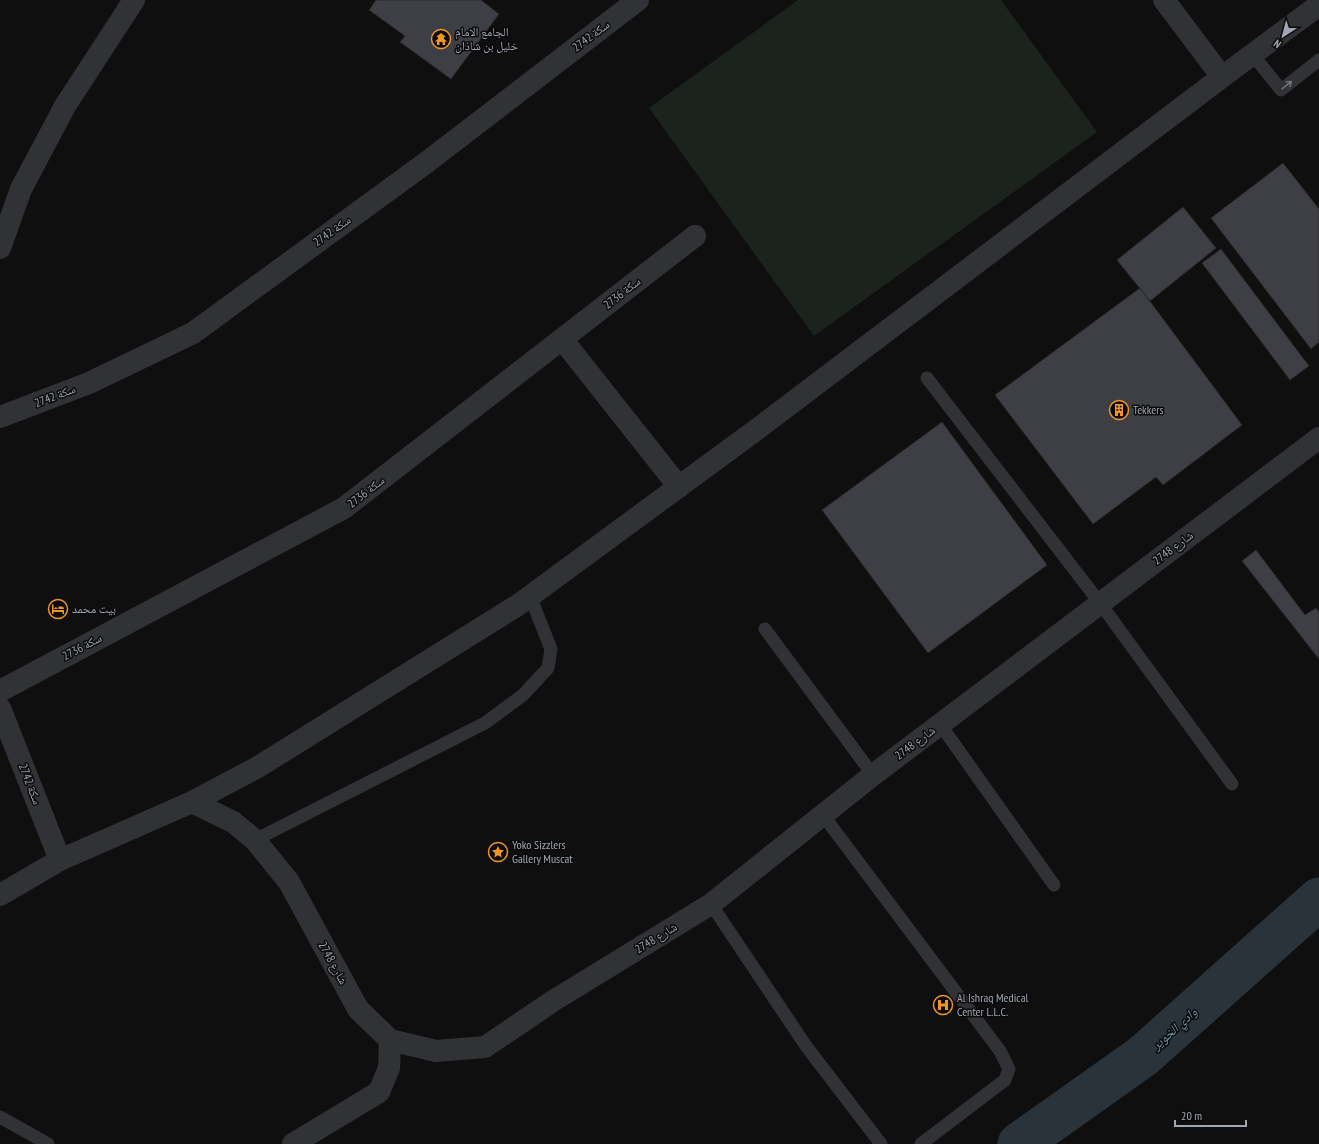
<svg xmlns="http://www.w3.org/2000/svg" width="1319" height="1144" font-family="'PT Sans Narrow','Noto Naskh Arabic',sans-serif">
<style>
.green{fill:#1c231c}
.lines{fill:none;stroke-linecap:round;stroke-linejoin:round}
.river{stroke:#293339;stroke-width:43}
.building{fill:#3e3f44;stroke:#29292d}
.lane{stroke:#303235;stroke-width:13}
.street{stroke:#303235;stroke-width:22}
.oneway{stroke:#6e727a}
.labels{text-anchor:middle;stroke-width:3;stroke-linejoin:round;paint-order:stroke}
.poi-label{font-size:12px;fill:#a0a7b2;stroke:#0a0a0b;text-anchor:start}
.street-label{font-size:12px;fill:#a0a7b2;stroke:#0a0a0b}
.water-label{font-size:13px;font-style:italic;fill:#769aae;stroke:#0a0a0b}
</style>
<rect width="100%" height="100%" fill="#0f0f10"/>
<!-- green -->
<path class="green" d="M798 0H1001L1097 132 814 336 649 108Z"/>
<g class="lines">
<!-- river -->
<path class="river" d="M1019 1144 1143 1056 1319 899"/>
</g>
<!-- building -->
<path class="building" d="M376 0H481L499 14 451 79 400 42 405 36 369 10Z
M1283 163 1319 209V342L1311 349 1211 218Z
M1183 207 1216 248 1150 301 1117 260Z
M1221 249 1309 366 1290 380 1202 263Z
M1140 288 1242 425 1163 485 1156 477 1093 524 995 395Z
M942 422 1047 565 928 653 822 510Z
M1256 550 1305 615 1316 608 1319 612V659L1242 561Z"/>
<g class="lines">
<!-- lane -->
<path class="lane" d="M1253 55 1281 90 1319 60
M927 378 1100 603 1232 784
M765 629 873 775
M940 724 1054 885
M823 815 1000 1051 1009 1069 1005 1080 921 1144
M255 840 485 723 523 695 548 668 551 649 530 596
M711 904 806 1046 881 1144
M0 1117 48 1144"/>
<!-- street -->
<path class="street" d="M1164 0 1222 77 1319 5
M0 248 21 189 65 106 134 0
M562 339 679 487
M0 417 89 383 193 333 427 162 638 0
M0 691 344 508 695 236
M0 708 60 860
M192 802 258 767 518 605 760 427 1222 77
M0 895 60 860 192 802 233 822 255 840 289 882 358 1009 390 1040 436 1051 485 1047 553 1001 711 904 873 775 1319 438
M293 1144 379 1092 389 1068 390 1040"/>
</g>
<!-- one-way arrows -->
<defs><path id="oneway-shaft" d="M-6 0H5M1.5-3L5.5 0L1.5 3" fill="none" stroke-width="1.6" stroke-linecap="round" stroke-linejoin="round"/></defs>
<use class="oneway" href="#oneway-shaft" transform="translate(1287 85) rotate(-38)"/>
<!-- icons -->
<defs>
<symbol id="temple-ring" viewBox="-11 -11 22 22"><circle r="9.5" fill="#0a0a0b" stroke="#f19526" stroke-width="1.5"/><path d="M0-6L5-2H3V0L6.5 2.5H4V6H1.5V3h-3V6H-4V2.5H-6.5L-3 0V-2H-5Z" fill="#f19526"/></symbol>
<symbol id="building-ring" viewBox="-11 -11 22 22"><circle r="9.5" fill="#0a0a0b" stroke="#f19526" stroke-width="1.5"/><path d="M-4-6H4V6H1V3H-1V6H-4ZM-2.5-4.3h1.7v1.8h-1.7ZM.8-4.3h1.7v1.8H.8ZM-2.5-1h1.7V.8h-1.7ZM.8-1h1.7V.8H.8Z" fill="#f19526"/></symbol>
<symbol id="hotel-ring" viewBox="-11 -11 22 22"><circle r="9.5" fill="#0a0a0b" stroke="#f19526" stroke-width="1.5"/><path d="M-6-4.5h1.5V1H6V5H4.5V3h-9V5H-6ZM-4 0a1.8 1.8 0 1 1 3.6 0ZM.5 0V-2.5h3Q6-2.5 6 0Z" fill="#f19526"/></symbol>
<symbol id="sight-ring" viewBox="-11 -11 22 22"><circle r="9.5" fill="#0a0a0b" stroke="#f19526" stroke-width="1.5"/><path d="M0-6L1.8-2.2L6-1.7L2.9 1.2L3.7 5.4L0 3.3L-3.7 5.4L-2.9 1.2L-6-1.7L-1.8-2.2Z" fill="#f19526"/></symbol>
<symbol id="hospital-ring" viewBox="-11 -11 22 22"><circle r="9.5" fill="#0a0a0b" stroke="#f19526" stroke-width="1.5"/><path d="M-5-5h3v3.5h4V-5h3V5h-3V1.5h-4V5h-3Z" fill="#f19526"/></symbol>
</defs>
<g fill-rule="evenodd">
<use href="#temple-ring" x="430" y="28" width="22" height="22"/>
<use href="#building-ring" x="1108" y="399" width="22" height="22"/>
<use href="#hotel-ring" x="47" y="598" width="22" height="22"/>
<use href="#sight-ring" x="487" y="841" width="22" height="22"/>
<use href="#hospital-ring" x="932" y="994" width="22" height="22"/>
</g>
<g class="labels">
<!-- poi labels -->
<g class="poi-label">
<text x="455" y="36">الجامع الامام<tspan x="455" dy="14">خليل بن شاذان</tspan></text>
<text x="1133" y="414">Tekkers</text>
<text x="72" y="613">بيت محمد</text>
<text x="512" y="849">Yoko Sizzlers<tspan x="512" dy="14">Gallery Muscat</tspan></text>
<text x="957" y="1002">Al Ishraq Medical<tspan x="957" dy="14">Center L.L.C.</tspan></text>
</g>
<!-- street labels -->
<g class="street-label">
<text transform="translate(591 36) rotate(-37)" y="4">سكة 2742</text>
<text transform="translate(332 231) rotate(-36)" y="4">سكة 2742</text>
<text transform="translate(622 293) rotate(-38)" y="4">سكة 2736</text>
<text transform="translate(55 396) rotate(-21)" y="4">سكة 2742</text>
<text transform="translate(366 492) rotate(-38)" y="4">سكة 2736</text>
<text transform="translate(1173 548) rotate(-37)" y="4">شارع 2748</text>
<text transform="translate(82 647) rotate(-28)" y="4">سكة 2736</text>
<text transform="translate(915 743) rotate(-37)" y="4">شارع 2748</text>
<text transform="translate(30 784) rotate(69)" y="4">سكة 2742</text>
<text transform="translate(656 938) rotate(-32)" y="4">شارع 2748</text>
<text transform="translate(333 963) rotate(61)" y="4">شارع 2748</text>
</g>
<!-- water labels -->
<g class="water-label">
<text transform="translate(1174 1028) rotate(-42)" y="5">وادي الخوير</text>
</g>
</g>
<!-- north arrow -->
<g transform="translate(1283 36) rotate(216)" stroke="#0a0a0b" stroke-width="3" paint-order="stroke">
<path d="M0-3L7 15L0 10L-7 15Z" fill="#a0a7b2"/>
<text y="-6" font-size="11" font-weight="bold" text-anchor="middle" fill="#a0a7b2">N</text>
</g>
<!-- scale -->
<path d="M1175 1120v6h71v-6" fill="none" stroke="#a0a7b2" stroke-width="2"/>
<text x="1181" y="1120" font-size="12" fill="#a0a7b2" stroke="#0a0a0b" stroke-width="3" paint-order="stroke">20 m</text>
</svg>
